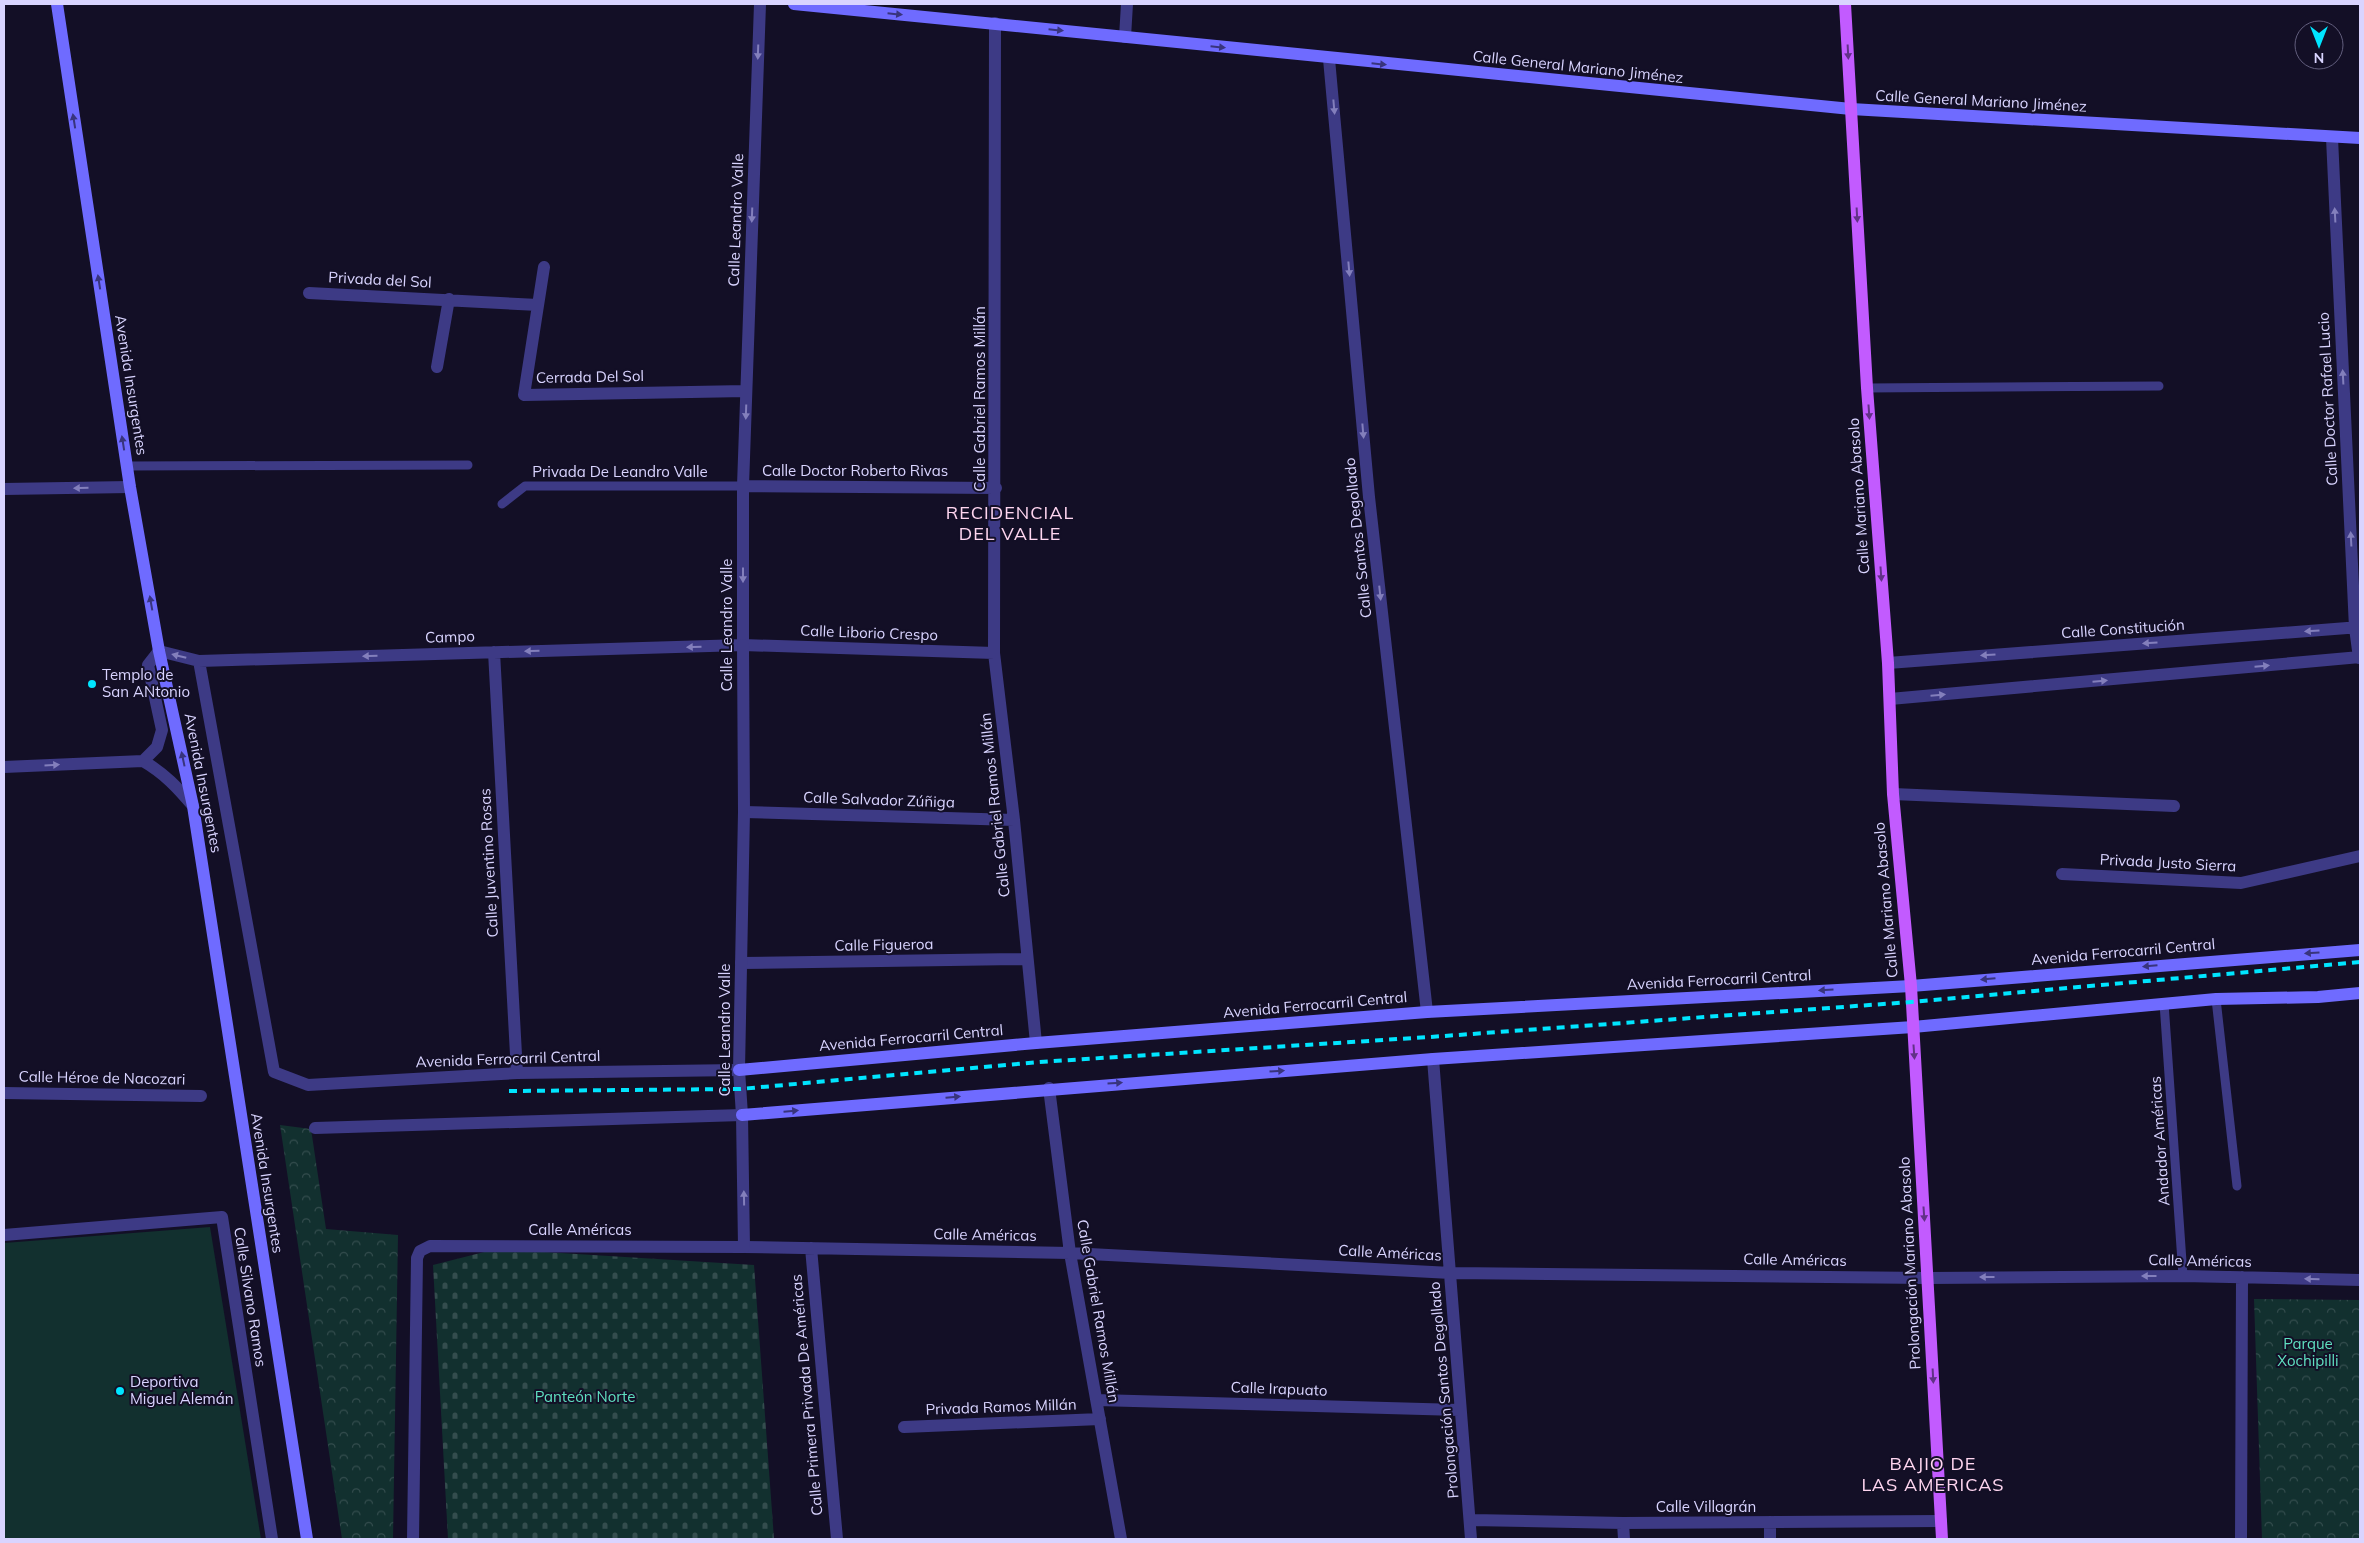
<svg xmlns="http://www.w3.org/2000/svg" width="2364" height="1543" font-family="Mulish,sans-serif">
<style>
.green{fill:#12302f}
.cemetery{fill:url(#cemetery-stones)}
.park{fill:url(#park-crowns)}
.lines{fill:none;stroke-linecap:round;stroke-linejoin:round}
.service{stroke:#3d3a85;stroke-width:9}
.minor{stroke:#3d3a85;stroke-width:12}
.tertiary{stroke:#3d3a85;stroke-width:12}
.secondary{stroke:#6f6bff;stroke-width:12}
.primary{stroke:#c25bff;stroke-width:12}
.rail{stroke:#00e5ff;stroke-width:4;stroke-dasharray:8 6;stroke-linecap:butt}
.oneway{fill:#38347d}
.oneway2{fill:#837fbc}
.oneway3{fill:#623188}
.poi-dot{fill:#00e5ff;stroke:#130f26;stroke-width:2}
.labels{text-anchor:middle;stroke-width:4;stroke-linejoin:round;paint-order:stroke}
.street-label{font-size:15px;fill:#d9d4ff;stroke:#130f26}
.poi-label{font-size:15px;fill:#d9d4ff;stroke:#130f26;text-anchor:start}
.park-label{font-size:15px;fill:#5fe0c0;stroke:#130f26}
.quarter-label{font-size:18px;letter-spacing:1px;fill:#ffd6f0;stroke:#130f26}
</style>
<defs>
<pattern id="cemetery-stones" width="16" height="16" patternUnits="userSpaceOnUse" patternTransform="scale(1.25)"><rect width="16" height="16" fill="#12302f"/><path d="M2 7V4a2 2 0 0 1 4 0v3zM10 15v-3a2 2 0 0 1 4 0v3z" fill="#344d4e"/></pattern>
<pattern id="park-crowns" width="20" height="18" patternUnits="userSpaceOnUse" patternTransform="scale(1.25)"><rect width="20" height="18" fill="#12302f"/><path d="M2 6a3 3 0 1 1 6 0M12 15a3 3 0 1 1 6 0" fill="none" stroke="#344d4e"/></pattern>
</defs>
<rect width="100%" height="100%" fill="#130f26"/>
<!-- green -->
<path class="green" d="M210 1227 261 1539H4V1243Z"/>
<!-- cemetery -->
<path class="cemetery" d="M496 1249 754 1265 774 1539H448L433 1265Z"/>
<!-- park -->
<path class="park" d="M280 1125 311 1129 326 1229 398 1235 393 1539H342Z
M2254 1299 2360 1300V1539H2262Z"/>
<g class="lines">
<!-- service -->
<path class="service" d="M1867 388 2159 386
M127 466 468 465
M502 504 525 486H743
M2216 999 2237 1186
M2164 1003 2183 1276"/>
<!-- minor -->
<path class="minor" d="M995 23 994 653 1014 820 1036 1043
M1125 37 1127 4
M1329 59 1369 497 1427 1012
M2332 138 2355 628 2359 658
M544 267 524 395 746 391
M309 293 538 305
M437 367 449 299
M743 486 996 488
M743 645V486L760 4
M159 651 199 661 743 645 994 653
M494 652 517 1073
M199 661 274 1072 308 1085 517 1073 739 1070
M1888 663 2360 627
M1890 699 2360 657
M1893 794 2174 806
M744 812 1014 820
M2062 874 2241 883 2360 856
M741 963 1026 959
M1433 1059 1471 1539
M1049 1088 1070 1253 1121 1539
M4 1093 201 1096
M315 1128 742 1115
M4 1235 222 1217 272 1539
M744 1247 1070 1253 1451 1273 1928 1278 2183 1276 2360 1280
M811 1248 837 1539
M1097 1400 1459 1410
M904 1427 1100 1419
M1471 1520 1623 1523 1941 1521
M1770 1522V1539
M1623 1523 1624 1539
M2241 1539 2242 1277"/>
<!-- tertiary -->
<path class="tertiary" d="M4 489 130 487
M143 761 157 747 162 730 148 665 159 651
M4 767 143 761C164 773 178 788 193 806
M413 1539 417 1258 420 1251 430 1246 744 1247 742 1115 739 1070 744 812 743 645"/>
<!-- secondary -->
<path class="secondary" d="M57 4 130 487 159 651 193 806 307 1539
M794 4 1851 109 2360 138
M739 1070 1036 1043 1427 1012 1911 986 2360 950
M742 1115 1433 1059 1913 1027 2216 999 2318 997 2360 993"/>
<!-- primary -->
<path class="primary" d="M1845 4 1867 388 1888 663 1893 794 1911 986 1942 1539"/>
<!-- rail -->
<path class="rail" d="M509 1091 740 1089 1039 1062 1430 1037 1911 1002 2360 962"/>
</g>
<!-- one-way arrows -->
<defs><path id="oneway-solid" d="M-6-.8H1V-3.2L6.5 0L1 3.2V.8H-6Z" transform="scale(1.25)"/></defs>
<g class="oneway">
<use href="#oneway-solid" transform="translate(895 14) rotate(6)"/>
<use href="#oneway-solid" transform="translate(1056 30) rotate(6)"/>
<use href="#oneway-solid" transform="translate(1218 47) rotate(6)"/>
<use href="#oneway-solid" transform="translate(1379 64) rotate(6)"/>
<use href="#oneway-solid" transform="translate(74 121) rotate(-99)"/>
<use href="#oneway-solid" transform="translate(99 282) rotate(-99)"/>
<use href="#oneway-solid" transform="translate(123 443) rotate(-99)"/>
<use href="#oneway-solid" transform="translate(151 603) rotate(-100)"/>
<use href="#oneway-solid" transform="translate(183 759) rotate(-102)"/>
<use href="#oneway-solid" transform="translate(2312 953) rotate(176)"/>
<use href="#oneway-solid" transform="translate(2150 966) rotate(175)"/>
<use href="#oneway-solid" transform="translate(1988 979) rotate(175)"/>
<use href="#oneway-solid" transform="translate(1826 990) rotate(177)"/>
<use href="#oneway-solid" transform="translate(1277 1071) rotate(-4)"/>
<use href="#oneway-solid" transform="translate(1115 1083) rotate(-4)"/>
<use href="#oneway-solid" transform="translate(953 1097) rotate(-5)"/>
<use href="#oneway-solid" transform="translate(791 1111) rotate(-5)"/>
</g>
<g class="oneway2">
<use href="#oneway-solid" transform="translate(758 52) rotate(92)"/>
<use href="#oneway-solid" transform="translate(1334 107) rotate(85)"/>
<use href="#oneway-solid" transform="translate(752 215) rotate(92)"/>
<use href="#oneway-solid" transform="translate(2335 215) rotate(-93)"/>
<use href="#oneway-solid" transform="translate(1349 269) rotate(85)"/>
<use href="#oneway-solid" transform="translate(2343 377) rotate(-93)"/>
<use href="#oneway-solid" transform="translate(746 412) rotate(92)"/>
<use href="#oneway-solid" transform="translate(1363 431) rotate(85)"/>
<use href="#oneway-solid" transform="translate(81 488) rotate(179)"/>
<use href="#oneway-solid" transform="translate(2351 539) rotate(-93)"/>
<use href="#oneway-solid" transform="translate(743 575) rotate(90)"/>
<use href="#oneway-solid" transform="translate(1380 593) rotate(84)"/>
<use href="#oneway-solid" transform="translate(2312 631) rotate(176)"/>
<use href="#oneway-solid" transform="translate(2150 643) rotate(176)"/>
<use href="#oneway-solid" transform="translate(694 647) rotate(178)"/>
<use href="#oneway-solid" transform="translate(532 651) rotate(178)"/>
<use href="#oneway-solid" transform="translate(1988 655) rotate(176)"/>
<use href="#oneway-solid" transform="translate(179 656) rotate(-166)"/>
<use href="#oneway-solid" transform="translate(370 656) rotate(178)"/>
<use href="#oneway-solid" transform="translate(2262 666) rotate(-5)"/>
<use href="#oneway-solid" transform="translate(2100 681) rotate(-5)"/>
<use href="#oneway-solid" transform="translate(1938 695) rotate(-5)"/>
<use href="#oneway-solid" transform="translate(52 765) rotate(-3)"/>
<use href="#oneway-solid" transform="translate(744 1198) rotate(-91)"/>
<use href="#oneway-solid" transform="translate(2149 1276) rotate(180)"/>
<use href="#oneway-solid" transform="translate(1987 1277) rotate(180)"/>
<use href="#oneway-solid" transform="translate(2312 1279) rotate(-179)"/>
</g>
<g class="oneway3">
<use href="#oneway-solid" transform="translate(1848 52) rotate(87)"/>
<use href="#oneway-solid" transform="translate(1857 215) rotate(87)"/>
<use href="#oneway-solid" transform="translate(1869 412) rotate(86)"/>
<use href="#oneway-solid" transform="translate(1881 574) rotate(86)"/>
<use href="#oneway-solid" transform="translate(1914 1052) rotate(86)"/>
<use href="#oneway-solid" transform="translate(1924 1214) rotate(86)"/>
<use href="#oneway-solid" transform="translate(1933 1376) rotate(87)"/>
</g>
<!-- markers -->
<g class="poi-dot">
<circle cx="92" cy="684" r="5"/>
<circle cx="120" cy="1391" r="5"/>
</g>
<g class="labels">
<!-- street labels -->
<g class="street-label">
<text transform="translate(1578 67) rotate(6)" y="5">Calle General Mariano Jiménez</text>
<text transform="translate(1981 101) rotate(3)" y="5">Calle General Mariano Jiménez</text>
<text transform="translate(736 220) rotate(-88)" y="5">Calle Leandro Valle</text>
<text transform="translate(380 280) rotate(3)" y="5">Privada del Sol</text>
<text transform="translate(590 377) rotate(-1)" y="5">Cerrada Del Sol</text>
<text transform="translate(131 385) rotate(81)" y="5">Avenida Insurgentes</text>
<text transform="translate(980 399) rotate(-90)" y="5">Calle Gabriel Ramos Millán</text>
<text transform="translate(2328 399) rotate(-93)" y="5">Calle Doctor Rafael Lucio</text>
<text x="855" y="476">Calle Doctor Roberto Rivas</text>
<text x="620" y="477">Privada De Leandro Valle</text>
<text transform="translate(1859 496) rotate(-94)" y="5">Calle Mariano Abasolo</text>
<text transform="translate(1358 538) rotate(-96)" y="5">Calle Santos Degollado</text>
<text transform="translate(727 625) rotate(-90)" y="5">Calle Leandro Valle</text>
<text transform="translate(2123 629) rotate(-4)" y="5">Calle Constitución</text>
<text transform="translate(869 633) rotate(2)" y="5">Calle Liborio Crespo</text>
<text transform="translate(450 637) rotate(-2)" y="5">Campo</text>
<text transform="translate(203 783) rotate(79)" y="5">Avenida Insurgentes</text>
<text transform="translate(879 800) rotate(2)" y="5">Calle Salvador Zúñiga</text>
<text transform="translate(995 805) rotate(-96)" y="5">Calle Gabriel Ramos Millán</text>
<text transform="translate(489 863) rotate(-93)" y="5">Calle Juventino Rosas</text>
<text transform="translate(2168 863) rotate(3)" y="5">Privada Justo Sierra</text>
<text transform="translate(1886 900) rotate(-95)" y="5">Calle Mariano Abasolo</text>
<text transform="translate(884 945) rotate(-1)" y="5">Calle Figueroa</text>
<text transform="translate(2123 952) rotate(-5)" y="5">Avenida Ferrocarril Central</text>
<text transform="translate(1719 980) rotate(-3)" y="5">Avenida Ferrocarril Central</text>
<text transform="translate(1315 1005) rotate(-5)" y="5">Avenida Ferrocarril Central</text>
<text transform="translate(725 1030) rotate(-90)" y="5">Calle Leandro Valle</text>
<text transform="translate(911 1038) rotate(-5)" y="5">Avenida Ferrocarril Central</text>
<text transform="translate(508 1059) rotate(-2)" y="5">Avenida Ferrocarril Central</text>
<text transform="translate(102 1078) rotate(1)" y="5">Calle Héroe de Nacozari</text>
<text transform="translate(2160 1141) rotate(-94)" y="5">Andador Américas</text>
<text transform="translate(267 1183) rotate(81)" y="5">Avenida Insurgentes</text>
<text x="580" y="1235">Calle Américas</text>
<text transform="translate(985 1235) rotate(1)" y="5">Calle Américas</text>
<text transform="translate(1390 1253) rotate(3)" y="5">Calle Américas</text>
<text transform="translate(1795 1260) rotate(1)" y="5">Calle Américas</text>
<text transform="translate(2200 1261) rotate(1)" y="5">Calle Américas</text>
<text transform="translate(1910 1263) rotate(-93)" y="5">Prolongación Mariano Abasolo</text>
<text transform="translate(250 1297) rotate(81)" y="5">Calle Silvano Ramos</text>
<text transform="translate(1098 1311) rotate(80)" y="5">Calle Gabriel Ramos Millán</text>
<text transform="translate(1279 1389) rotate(2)" y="5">Calle Irapuato</text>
<text transform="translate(1444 1390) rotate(-95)" y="5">Prolongación Santos Degollado</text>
<text transform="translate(807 1395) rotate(-95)" y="5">Calle Primera Privada De Américas</text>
<text transform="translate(1001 1407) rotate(-2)" y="5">Privada Ramos Millán</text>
<text x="1706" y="1512">Calle Villagrán</text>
</g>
<!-- poi labels -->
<g class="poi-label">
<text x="102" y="680">Templo de<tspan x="102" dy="17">San ANtonio</tspan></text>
<text x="130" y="1387">Deportiva<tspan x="130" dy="17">Miguel Alemán</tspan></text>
</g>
<!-- park labels -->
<g class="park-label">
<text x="2308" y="1349">Parque<tspan x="2308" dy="17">Xochipilli</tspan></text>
<text x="585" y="1402">Panteón Norte</text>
</g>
<!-- quarter labels -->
<g class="quarter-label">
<text x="1010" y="519">RECIDENCIAL<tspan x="1010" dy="21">DEL VALLE</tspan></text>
<text x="1933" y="1470">BAJIO DE<tspan x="1933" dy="21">LAS AMERICAS</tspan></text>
</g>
</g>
<!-- border -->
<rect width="2364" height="1543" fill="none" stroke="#d9d4ff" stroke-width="10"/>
<!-- north arrow -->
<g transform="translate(2319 45) rotate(180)"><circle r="24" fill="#130f26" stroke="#625e7d"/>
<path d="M0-4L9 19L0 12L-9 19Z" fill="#00e5ff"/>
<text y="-8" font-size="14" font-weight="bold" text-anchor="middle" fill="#d9d4ff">N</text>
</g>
</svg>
